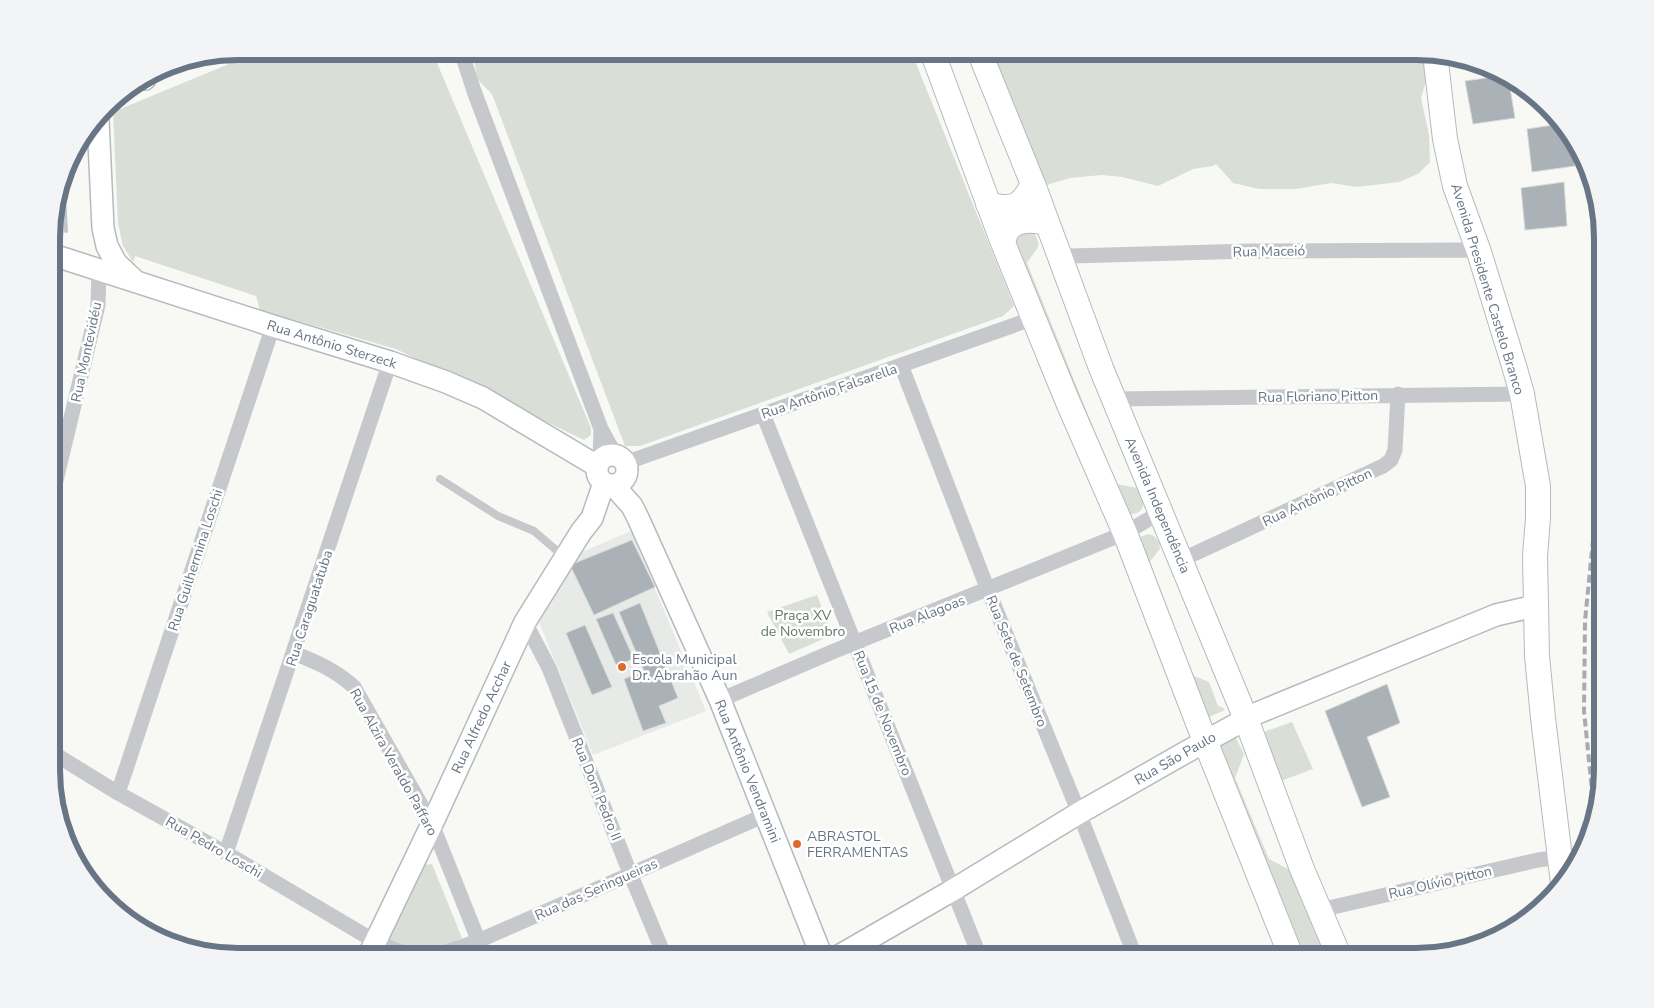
<svg xmlns="http://www.w3.org/2000/svg" width="1654" height="1008" font-family="'Nunito Sans',sans-serif">
<style>
.built{fill:#e8eae8}
.green{fill:#d9dfd6}
.lines{fill:none;stroke-linecap:round;stroke-linejoin:round}
.stream{stroke:#bdc6cc;stroke-width:4}
.building{fill:#aab1b7;stroke:#d9dad7}
.secondary-casing{stroke:#b6babf;stroke-width:24}
.primary-casing{stroke:#b6babe;stroke-width:26}
.lane{stroke:#c6c8cc;stroke-width:8}
.street{stroke:#c6c8cc;stroke-width:15}
.secondary{stroke:#fff;stroke-width:21}
.primary{stroke:#fff;stroke-width:24}
.rail{stroke:#a6abb1;stroke-width:4;stroke-dasharray:8 4;stroke-linecap:butt}
.poi-dot{fill:#de6c2f;stroke:#fff;stroke-width:2}
.labels{text-anchor:middle;stroke-width:5;stroke-linejoin:round;paint-order:stroke}
.street-label{font-size:14px;fill:#687585;stroke:#fff}
.park-label{font-size:14px;fill:#647862;stroke:#fff}
.poi-label{font-size:14px;fill:#687585;stroke:#fff;text-anchor:start}
.rim{fill:none;stroke:#687585;stroke-width:6}
</style>
<rect width="100%" height="100%" fill="#f8f8f5"/>
<!-- built -->
<path class="built" d="M631 531 706 711 593 755 539 622 577 554Z"/>
<!-- green -->
<path class="green" d="M260 51H432L591 428V435L584 440 396 349 260 310 256 296 135 256 133 262 123 246 118 223 113 112Z
M473 51H911L1014 306 1003 316 640 446H625L492 94 477 79Z
M989 51H1417L1429 53 1428 74 1421 98 1429 135 1430 162 1418 174 1399 182 1357 187 1331 183 1296 189H1259L1233 183 1216 164 1213 166 1193 169 1158 186 1122 177 1102 175 1070 178 1043 186Z
M1032 231C1045 247 1035 249 1027 263L1116 484 1138 488C1145 503 1147 513 1128 515L1010 240 1012 235Z
M1148 534 1154 536 1159 542 1160 549 1148 564 1192 675 1209 682 1218 706 1224 708 1225 710 1202 720 1135 539Z
M817 595 832 635 789 654 767 612Z
M1292 722 1313 769 1281 781 1261 733Z
M1236 738 1244 754 1235 778 1269 859 1292 871 1326 956H1297L1213 749Z
M432 864 462 938 443 948 421 952 389 940 394 925 424 865Z"/>
<g class="lines">
<!-- stream -->
<path class="stream" d="M63 180 66 231"/>
</g>
<!-- building -->
<path class="building" d="M1507 75 1508 76 1515 118 1473 124 1465 81Z
M1560 124 1571 134 1575 166 1532 172 1527 129Z
M1564 182 1567 226 1525 230 1521 188Z
M632 540 655 587 594 615 570 565Z
M640 603 678 698 659 706 666 723 643 731 624 679 644 671 619 612Z
M613 613 634 659 616 665 596 619Z
M585 625 612 687 592 695 566 633Z
M1387 684 1400 723 1367 737 1390 797 1362 807 1325 711Z"/>
<g class="lines">
<defs>
<path id="secondary" d="M144 79H145
M98 120 103 228 107 246 116 263 134 280
M53 255 273 326 390 362 446 382 483 398 597 466
M597 470a15 15 0 1 1 30 0a15 15 0 1 1-30 0Z
M613 485 632 506 638 518 720 700 822 957
M368 957 432 824 525 622 581 532 592 518 604 483
M837 957 953 890 1079 813 1188 751 1255 714 1496 615 1535 606"/>
<path id="primary" d="M932 51 1003 243 1067 400 1125 533 1198 723 1291 956
M979 51 1033 184 1101 368 1246 719 1302 869 1339 956
M1435 54 1445 139 1455 186 1479 252 1515 369 1522 394 1538 486V518L1535 556 1537 656 1543 718 1563 883
M988 204C1013 211 1021 207 1033 184
M1003 243C1004 240 1005 234 1007 231 1016 218 1034 220 1047 223"/>
</defs>
<!-- secondary casing -->
<use href="#secondary" class="secondary-casing"/>
<!-- primary casing -->
<use href="#primary" class="primary-casing"/>
<!-- lane -->
<path class="lane" d="M440 479 498 516 534 531 563 556"/>
<!-- street -->
<path class="street" d="M461 51 474 91 601 429 616 456
M143 80 186 61
M1059 252 1071 256 1251 251 1466 250 1479 252
M901 365 988 590 1079 813 1135 956
M1114 399 1522 394
M763 414 980 957
M600 461 601 429
M625 463 1034 318
M53 493 98 305 99 269
M1181 560 1383 466 1391 460 1395 450 1398 394
M525 622 549 668 630 873 665 957
M294 653C316 662 336 670 354 687L432 824 485 957
M720 700 832 652 1125 533 1161 512
M53 753 118 793 226 853 376 942 406 954 422 957
M118 793 273 326
M226 853 390 362
M1320 910 1538 860 1560 857
M425 957 440 954 478 941 765 815"/>
<!-- secondary -->
<use href="#secondary" class="secondary"/>
<!-- primary -->
<use href="#primary" class="primary"/>
<!-- rail -->
<path class="rail" d="M1594 810 1584 711 1585 621 1602 449"/>
</g>
<!-- markers -->
<g class="poi-dot">
<circle cx="622" cy="667" r="5"/>
<circle cx="797" cy="844" r="5"/>
</g>
<g class="labels">
<!-- street labels -->
<g class="street-label">
<text transform="translate(1269 251) rotate(-1)" y="5">Rua Maceió</text>
<text transform="translate(1488 289) rotate(73)" y="5">Avenida Presidente Castelo Branco</text>
<text transform="translate(332 344) rotate(17)" y="5">Rua Antônio Sterzeck</text>
<text transform="translate(86 352) rotate(-78)" y="5">Rua Montevidéu</text>
<text transform="translate(829 391) rotate(-19)" y="5">Rua Antônio Falsarella</text>
<text transform="translate(1318 396) rotate(-1)" y="5">Rua Floriano Pitton</text>
<text transform="translate(1317 497) rotate(-25)" y="5">Rua Antônio Pitton</text>
<text transform="translate(1158 505) rotate(67)" y="5">Avenida Independência</text>
<text transform="translate(195 560) rotate(-72)" y="5">Rua Guilhermina Loschi</text>
<text transform="translate(309 608) rotate(-72)" y="5">Rua Caraguatatuba</text>
<text transform="translate(927 614) rotate(-22)" y="5">Rua Alagoas</text>
<text transform="translate(1017 661) rotate(68)" y="5">Rua Sete de Setembro</text>
<text transform="translate(883 713) rotate(68)" y="5">Rua 15 de Novembro</text>
<text transform="translate(481 717) rotate(-65)" y="5">Rua Alfredo Acchar</text>
<text transform="translate(1175 758) rotate(-30)" y="5">Rua São Paulo</text>
<text transform="translate(394 762) rotate(61)" y="5">Rua Alzira Veraldo Paffaro</text>
<text transform="translate(748 771) rotate(68)" y="5">Rua Antônio Vendramini</text>
<text transform="translate(597 789) rotate(68)" y="5">Rua Dom Pedro II</text>
<text transform="translate(214 847) rotate(30)" y="5">Rua Pedro Loschi</text>
<text transform="translate(1440 882) rotate(-13)" y="5">Rua Olívio Pitton</text>
<text transform="translate(596 889) rotate(-24)" y="5">Rua das Seringueiras</text>
</g>
<!-- park labels -->
<g class="park-label">
<text x="803" y="620">Praça XV<tspan x="803" dy="16">de Novembro</tspan></text>
</g>
<!-- poi labels -->
<g class="poi-label">
<text x="632" y="664">Escola Municipal<tspan x="632" dy="16">Dr. Abrahão Aun</tspan></text>
<text x="807" y="841">ABRASTOL<tspan x="807" dy="16">FERRAMENTAS</tspan></text>
</g>
</g>
<!-- crop -->
<path d="M0 0H1654V1008H0ZM238 60H1416A178 178 0 0 1 1594 238V770A178 178 0 0 1 1416 948H238A178 178 0 0 1 60 770V238A178 178 0 0 1 238 60Z" fill="#f3f4f5" fill-rule="evenodd"/>
<path class="rim" d="M238 60H1416A178 178 0 0 1 1594 238V770A178 178 0 0 1 1416 948H238A178 178 0 0 1 60 770V238A178 178 0 0 1 238 60Z"/>
</svg>
